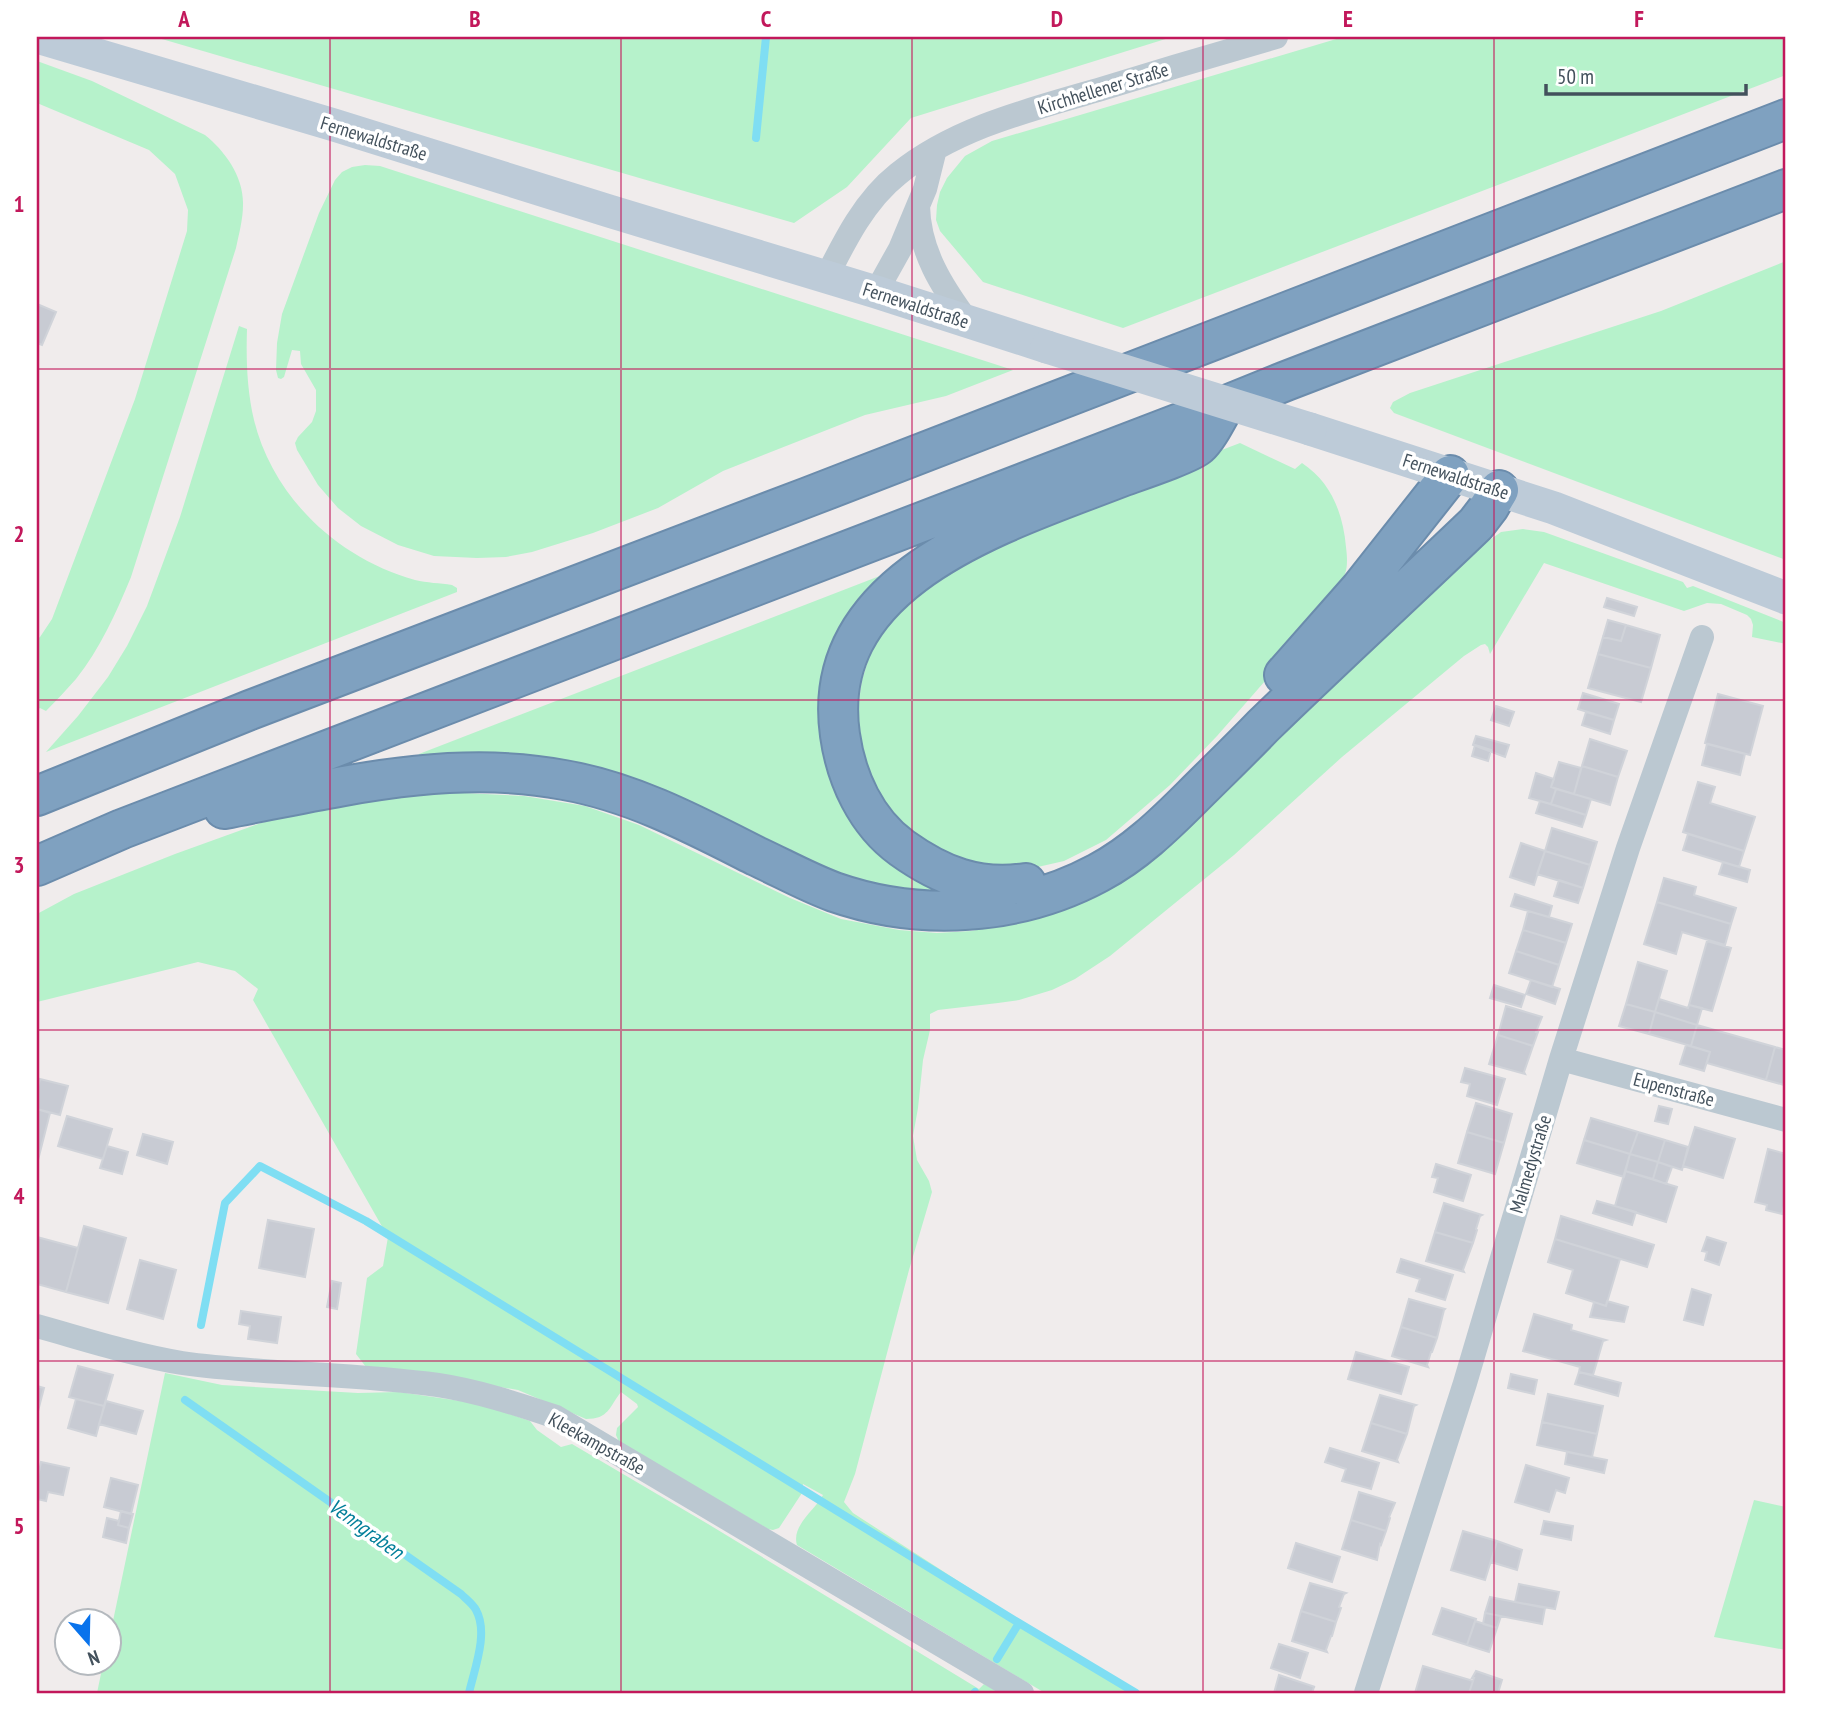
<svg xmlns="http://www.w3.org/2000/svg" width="1823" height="1730" font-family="'PT Sans Narrow',sans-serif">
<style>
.green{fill:#b6f2cb}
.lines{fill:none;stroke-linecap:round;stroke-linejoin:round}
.stream{stroke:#7fdef3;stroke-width:8}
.building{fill:#c8cbd3;stroke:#d0d3d9;stroke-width:2}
.motorway-casing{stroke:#6b8cac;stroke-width:42}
.minor{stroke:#bbc8d1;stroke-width:24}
.secondary{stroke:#bdcbd8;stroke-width:33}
.motorway{stroke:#7fa1c0;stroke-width:38}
.secondary-bridge{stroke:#bdcbd8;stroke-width:33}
.grid{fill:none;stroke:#c2185b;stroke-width:2;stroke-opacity:0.55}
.labels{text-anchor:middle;stroke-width:7;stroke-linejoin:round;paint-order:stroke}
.street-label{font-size:19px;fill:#43515c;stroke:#fff}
.water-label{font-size:21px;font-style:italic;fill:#037f9a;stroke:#fff}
.neatline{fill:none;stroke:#c2185b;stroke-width:2.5}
.grid-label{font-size:23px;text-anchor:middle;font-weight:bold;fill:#c2185b}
</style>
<rect width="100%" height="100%" fill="#f0ecec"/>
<!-- green -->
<path class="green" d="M155 37H1172L911 118 847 187 794 223Z
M1343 37H1786V75L1123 328 983 282 940 231 936 220 937 205 940 192 947 178 965 156 992 141Z
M37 61 92 81 205 135C225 151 244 177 243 205 243 219 239 234 236 248L131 577C116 613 100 649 76 679 66 690 56 701 46 711L40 708 37 710V639L40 637 52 619 135 399 187 231 188 210 175 174 149 150 37 103Z
M365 165 380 166 1013 370 946 396 865 415 723 471 658 508 593 533 532 552 506 557 477 558 434 556 398 545 361 526 338 508 318 485 297 450 295 443 298 437 312 422 316 411V390L301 364 300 351 292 350 284 377 281 379 278 378 276 370 277 343 282 314 319 213 335 180 342 172 352 167Z
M1786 261V560L1394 413 1390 408 1393 402 1410 393 1661 311Z
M239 326 247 329C246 359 247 391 254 420 273 498 339 559 415 580 427 583 440 583 452 585L457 588V592L46 752 78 716 108 677 127 646 147 606 180 517Z
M1240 443 1295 469 1302 463C1331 482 1343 513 1346 547 1347 555 1348 566 1345 574 1341 590 1330 604 1321 617L1217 736 1170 785 1106 840 1064 861 1029 869 994 871 960 861 918 841 894 817 876 793 863 764 856 722 862 680 873 645 890 617 930 577 1011 531Z
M1523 529 1544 532 1683 582 1687 588 1693 586 1786 623V644L1752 637 1753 625 1751 619 1747 615 1721 604 1707 603 1684 611 1544 563 1490 654 1488 647 1485 644 1481 645 1464 656 1342 757 1234 855 1110 956 1075 979 1052 990 1019 1000 998 1003 938 1010 930 1014V1030L923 1060 918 1108 913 1136 917 1160 929 1181 932 1192 909 1270 855 1474 844 1502 853 1513 1000 1608 1139 1693H1045L797 1545C791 1526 815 1510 823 1495L803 1484 802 1493 779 1528 773 1530 768 1529 619 1442 616 1435 617 1428 638 1407 637 1404 621 1392C609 1407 609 1419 586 1419L518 1390 417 1373 366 1367 356 1354 367 1278 383 1266 388 1237 253 1000 258 989 235 971 198 962 37 1002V914L74 894 175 854 261 823 335 803 423 791 524 796 585 806 639 825 790 898 841 919 899 930 937 933 971 931 1030 919 1389 628 1483 545 1501 532Z
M890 572 870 598 839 775 968 891 880 895 753 846 418 757 419 754Z
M165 1373 222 1385 358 1393 399 1392 481 1404 530 1421 537 1430 561 1447 572 1444 708 1524 979 1689 984 1684 1000 1693H97L103 1664H108L109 1640Z
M1754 1500 1786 1507V1650L1714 1637Z"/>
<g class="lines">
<!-- stream -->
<path class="stream" d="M756 138 766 37
M201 1325 225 1203 260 1166 366 1221 1019 1623 1136 1693
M185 1400 461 1594C466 1599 473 1604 476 1610 489 1633 474 1670 469 1693
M997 1659 1019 1623
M974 1693 975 1692"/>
</g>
<!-- building -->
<path class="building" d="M37 304 56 312 42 345 37 343Z
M1607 598 1637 607 1634 616 1604 607Z
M1608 620 1626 625 1621 641 1603 637Z
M1626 625 1660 635 1651 668 1598 654 1603 637 1621 641Z
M1598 654 1651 668 1641 702 1588 688Z
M1583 693 1619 704 1614 720 1578 709Z
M1718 694 1763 706 1750 755 1705 743Z
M1496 706 1514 712 1509 726 1491 720Z
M1586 712 1614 720 1610 734 1582 725Z
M1476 736 1509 745 1505 757 1473 745Z
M1590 739 1627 751 1618 777 1582 766Z
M1707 744 1745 754 1740 775 1702 765Z
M1475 745 1491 750 1488 761 1472 756Z
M1559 762 1581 768 1574 794 1551 787Z
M1582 766 1618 777 1610 805 1574 794Z
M1536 773 1554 779 1551 787 1556 789 1551 804 1529 798Z
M1698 782 1715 787 1710 803 1755 817 1744 851 1683 832Z
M1556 789 1591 799 1586 815 1551 804Z
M1540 801 1586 815 1582 827 1536 813Z
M1552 828 1597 842 1590 865 1545 851Z
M1688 834 1744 851 1739 867 1683 850Z
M1521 843 1545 851 1534 885 1510 877Z
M1545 851 1590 865 1583 888 1537 874Z
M1723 862 1750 870 1747 882 1719 874Z
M1664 878 1696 887 1694 895 1736 908 1731 924 1657 902Z
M1559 880 1583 888 1578 903 1554 896Z
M1515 894 1552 906 1549 917 1511 906Z
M1657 902 1731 924 1725 945 1682 932 1676 954 1644 944Z
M1528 911 1572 924 1566 943 1523 930Z
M1523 930 1566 943 1559 965 1516 951Z
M1707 941 1731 948 1712 1011 1689 1005Z
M1516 951 1559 965 1552 987 1509 973Z
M1638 962 1667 971 1655 1012 1626 1004Z
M1531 980 1560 989 1555 1004 1526 994Z
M1494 985 1525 995 1521 1007 1490 998Z
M1659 999 1688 1008 1689 1005 1702 1008 1697 1025 1655 1012Z
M1626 1004 1655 1012 1649 1034 1619 1026Z
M1506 1006 1542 1017 1536 1032H1538L1533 1046 1498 1035Z
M1655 1012 1697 1025 1691 1046 1649 1034Z
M1697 1025 1775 1047 1766 1080 1707 1063 1710 1052 1691 1046Z
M1498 1035 1533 1046 1524 1072 1525 1074 1489 1064Z
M1686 1045 1710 1052 1704 1071 1680 1064Z
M1775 1047 1786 1050V1078L1784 1085 1766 1080Z
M1465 1068 1505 1079 1497 1105 1467 1096 1470 1084 1461 1082Z
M40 1079 68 1086 60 1115 37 1109V1091Z
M1476 1103 1512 1114 1504 1143 1467 1132Z
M1659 1106 1672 1109 1668 1124 1655 1121Z
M37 1109 50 1113 37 1164Z
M67 1116 112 1129 103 1159 58 1146Z
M1591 1118 1638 1132 1630 1154 1584 1140Z
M1695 1127 1735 1139 1723 1178 1683 1166Z
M1467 1132 1504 1143 1495 1174 1458 1163Z
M1638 1132 1665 1140 1658 1162 1630 1154Z
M143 1134 173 1142 167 1164 137 1155Z
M1584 1140 1630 1154 1624 1177 1577 1163Z
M1665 1140 1688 1147 1682 1170 1658 1162Z
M107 1146 128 1152 122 1174 100 1168Z
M1768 1149 1786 1154V1197L1782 1214 1766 1210 1767 1205 1755 1202Z
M1630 1154 1658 1162 1653 1179 1625 1171Z
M1658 1162 1672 1167 1666 1184 1653 1179Z
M1436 1164 1471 1175 1463 1201 1434 1192 1438 1178 1432 1177Z
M1625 1171 1677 1187 1666 1222 1615 1206Z
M1597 1201 1636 1212 1632 1225 1593 1213Z
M1444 1203 1482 1215 1480 1216 1476 1229 1477 1230 1473 1243 1435 1232Z
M1561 1216 1654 1245 1647 1267 1555 1239Z
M268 1220 314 1229 305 1277 259 1268Z
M84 1226 126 1238 108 1303 66 1292Z
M1435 1232 1473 1243 1463 1270 1464 1272 1426 1261Z
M37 1237 78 1248 66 1292 37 1284Z
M1707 1237 1726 1243 1719 1265 1705 1260 1707 1252 1702 1251Z
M1555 1239 1620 1259 1606 1306 1566 1293 1573 1270 1548 1262Z
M1401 1259 1453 1275 1445 1300 1416 1291 1420 1279 1397 1272Z
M140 1260 176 1270 163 1319 127 1309Z
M332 1281 341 1283 337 1309 327 1307Z
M1692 1289 1711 1295 1703 1325 1684 1320Z
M1409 1299 1445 1309 1444 1310 1437 1338 1401 1327Z
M1607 1301 1628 1307 1624 1322 1590 1317 1594 1302 1606 1306Z
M241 1311 281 1317 277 1343 248 1339 250 1326 239 1324Z
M1534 1314 1572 1325 1571 1330 1606 1340 1603 1341 1593 1375 1579 1372 1580 1367 1523 1351Z
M1401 1327 1437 1338 1432 1352H1431L1427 1365 1428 1367 1392 1356Z
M1356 1352 1409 1367 1401 1394 1348 1379Z
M78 1366 113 1375 104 1406 69 1397Z
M1579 1372 1621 1383 1618 1396 1575 1384Z
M1511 1374 1537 1380 1534 1394 1508 1388Z
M37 1386 44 1388 37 1415Z
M1548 1394 1603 1406 1597 1434 1542 1422Z
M1380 1395 1416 1405 1414 1406 1407 1434 1371 1423Z
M76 1399 104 1406 96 1436 68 1428Z
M106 1401 143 1411 136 1434 99 1424Z
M1542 1422 1597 1434 1592 1457 1537 1445Z
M1371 1423 1407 1434 1397 1460 1398 1462 1362 1451Z
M1330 1448 1379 1463 1371 1489 1342 1481 1346 1469 1325 1462Z
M1567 1452 1607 1460 1604 1473 1565 1464Z
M41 1462 69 1468 63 1495 48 1492 46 1501 37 1499V1481Z
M1526 1465 1569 1478 1565 1493 1556 1490 1549 1512 1515 1502Z
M111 1478 138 1485 131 1514 104 1507Z
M1359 1492 1395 1503 1389 1517 1390 1518 1386 1531 1351 1520Z
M121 1511 133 1514 129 1528 118 1525Z
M107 1518 119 1521 118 1525 129 1528 126 1543 103 1537Z
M1351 1520 1386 1531 1381 1545 1380 1544 1377 1560 1342 1549Z
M1544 1521 1573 1526 1571 1540 1541 1534Z
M1463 1531 1497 1541 1485 1580 1451 1570Z
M1497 1541 1522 1550 1517 1570 1491 1562Z
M1296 1543 1340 1557 1332 1582 1288 1568Z
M1310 1583 1346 1593 1344 1594 1339 1607 1341 1608 1336 1622 1301 1611Z
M1519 1584 1559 1592 1555 1609 1515 1602Z
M1490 1597 1545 1608 1542 1624 1485 1613Z
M1442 1608 1476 1619 1467 1645 1433 1634Z
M1301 1611 1336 1622 1332 1636H1331L1326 1650 1327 1652 1292 1641Z
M1485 1613 1501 1616 1497 1628 1483 1624Z
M1475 1621 1497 1628 1489 1652 1467 1645Z
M1279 1644 1308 1653 1300 1678 1271 1668Z
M1423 1666 1473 1681 1469 1693H1415Z
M1476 1671 1502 1680 1498 1693H1469L1474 1678H1472Z
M1279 1675 1315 1687H1314L1312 1693H1274Z"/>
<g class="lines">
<defs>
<path id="motorway" d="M1284 675 1360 589 1450 475
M37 796 250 710 808 497 1786 119
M224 809C335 788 451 758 564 780 633 792 695 825 756 856 782 868 807 882 834 892 920 922 1018 916 1098 873 1134 854 1164 825 1192 797 1216 773 1240 750 1263 726 1333 658 1405 592 1476 524L1489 507 1499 490
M37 866 122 829 1224 406 1286 381 1786 189
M1026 883C978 890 941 876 902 848 866 822 846 778 840 735 817 576 1009 521 1124 476 1138 471 1191 453 1198 446 1208 437 1217 418 1224 406"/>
</defs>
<!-- motorway casing -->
<use href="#motorway" class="motorway-casing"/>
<!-- minor -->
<path class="minor" d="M918 206C919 251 942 287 968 322
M826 278C845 240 865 200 898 174 955 128 1029 110 1098 90 1157 72 1217 54 1276 37
M876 292 900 249 925 189 935 149
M1561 1059 1786 1120
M37 1326C84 1339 133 1355 182 1363 267 1375 353 1373 438 1385 478 1391 517 1404 556 1417L1022 1693
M1366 1693 1465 1383 1561 1059 1628 848 1702 637"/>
<!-- secondary -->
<path class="secondary" d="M37 37 334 125 609 211 876 292 1047 347
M1310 429 1554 508 1786 598"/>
<!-- motorway -->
<use href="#motorway" class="motorway"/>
<!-- secondary-bridge -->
<path class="secondary-bridge" d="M1047 347 1310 429"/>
</g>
<!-- grid -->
<path class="grid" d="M330 37V1693M621 37V1693M912 37V1693M1203 37V1693M1494 37V1693M37 369H1786M37 700H1786M37 1030H1786M37 1361H1786"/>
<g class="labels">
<!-- street labels -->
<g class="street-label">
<text transform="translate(1103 88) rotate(-17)" y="7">Kirchhellener Straße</text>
<text transform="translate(374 138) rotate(17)" y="7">Fernewaldstraße</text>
<text transform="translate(916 305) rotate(18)" y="7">Fernewaldstraße</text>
<text transform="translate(1456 476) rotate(18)" y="7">Fernewaldstraße</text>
<text transform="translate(1674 1089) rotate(15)" y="7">Eupenstraße</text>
<text transform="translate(1530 1164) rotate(-73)" y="7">Malmedystraße</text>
<text transform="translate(597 1443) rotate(29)" y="7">Kleekampstraße</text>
</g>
<!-- water labels -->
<g class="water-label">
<text transform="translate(366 1529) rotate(36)" y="7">Venngraben</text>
</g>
</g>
<!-- border -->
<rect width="1823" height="1730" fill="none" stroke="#ffffff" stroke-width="77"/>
<!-- north arrow -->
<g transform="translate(88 1642) rotate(160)"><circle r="33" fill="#ffffff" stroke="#b4b9be" stroke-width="2"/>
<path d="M0-5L12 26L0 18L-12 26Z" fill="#0973ec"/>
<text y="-10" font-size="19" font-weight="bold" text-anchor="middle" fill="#43515c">N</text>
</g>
<!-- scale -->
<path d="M1546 84v10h200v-10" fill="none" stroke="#43515c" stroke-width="3.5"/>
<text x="1557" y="84" font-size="21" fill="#43515c" stroke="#ffffff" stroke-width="5" paint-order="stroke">50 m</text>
<rect x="38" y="38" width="1746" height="1654" class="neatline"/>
<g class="grid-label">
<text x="184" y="27">A</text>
<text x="475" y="27">B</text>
<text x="766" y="27">C</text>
<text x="1057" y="27">D</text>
<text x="1348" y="27">E</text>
<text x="1639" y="27">F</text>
<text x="19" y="212">1</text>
<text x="19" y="542">2</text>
<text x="19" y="873">3</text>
<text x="19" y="1204">4</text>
<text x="19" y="1534">5</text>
</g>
</svg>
